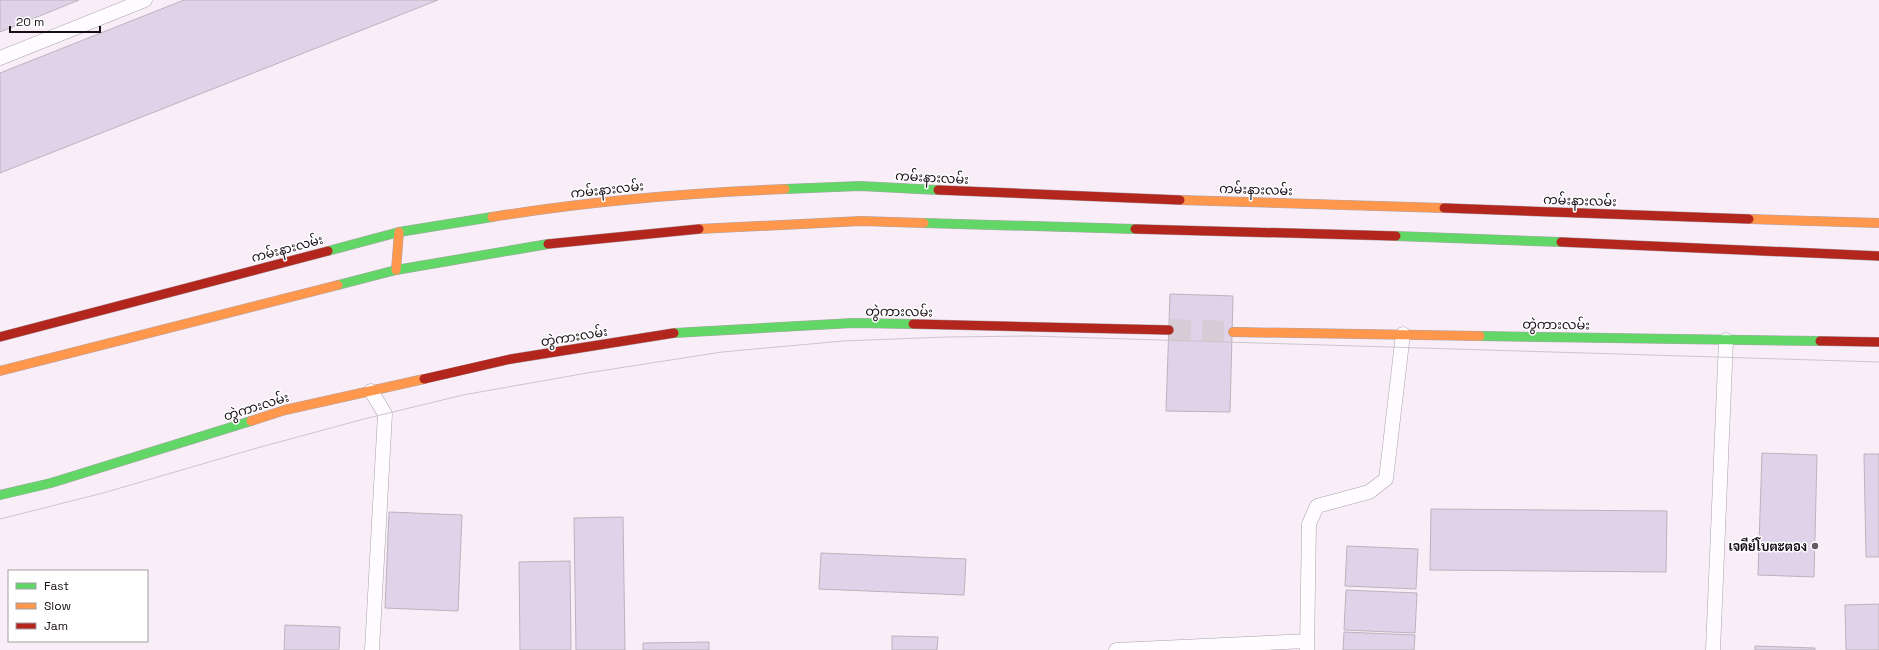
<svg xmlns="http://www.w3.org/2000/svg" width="1879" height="650" font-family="'Space Grotesk','Noto Sans Myanmar',Sarabun,sans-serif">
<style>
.building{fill:#e0d3e9;stroke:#bab3bd}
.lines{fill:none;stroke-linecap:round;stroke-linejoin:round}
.secondary-tunnel{stroke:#d7ccd6;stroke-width:22;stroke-dasharray:22 11;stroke-linecap:butt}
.lane-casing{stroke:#aba2aa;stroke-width:15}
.fast-casing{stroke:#aba2aa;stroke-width:10}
.slow-casing{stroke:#aba2aa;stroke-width:10}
.jam-casing{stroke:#aba2aa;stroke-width:10}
.lane{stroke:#fefcfe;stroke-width:14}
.fast{stroke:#63d668;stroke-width:9}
.slow{stroke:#ff974d;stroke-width:9}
.jam{stroke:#b3261e;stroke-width:9}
.tram{stroke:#c9c7c9;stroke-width:1}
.poi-dot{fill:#655b64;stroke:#fff;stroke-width:1.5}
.labels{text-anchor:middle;stroke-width:3;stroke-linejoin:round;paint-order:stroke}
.street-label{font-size:13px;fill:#150c14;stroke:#fff}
.poi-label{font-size:13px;font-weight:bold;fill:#150c14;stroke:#fff;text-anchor:end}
</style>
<rect width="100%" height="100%" fill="#f9eef8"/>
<!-- building -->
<path class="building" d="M0 0H79L0 32Z
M184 0H438L0 173V73Z
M1170 294 1233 296 1230 412 1166 411Z
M1762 453 1817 455 1814 577 1758 575Z
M1864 454H1879V557H1866Z
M1431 509 1667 511 1666 572 1430 570Z
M389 512 462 515 458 611 385 608Z
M623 517 625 650H576L574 518Z
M1347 546 1418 549 1416 589 1345 586Z
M821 553 966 559 964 595 819 589Z
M570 561 571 650H520L519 562Z
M1346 590 1417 593 1415 633 1344 630Z
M1879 604V650H1846L1845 605Z
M285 625 340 627 339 650H284Z
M1344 632 1415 635 1414 650H1343Z
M892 636 938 637 937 650H892Z
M709 642V650H643V643Z
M1755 646 1815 648V650H1755Z"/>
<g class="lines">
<!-- secondary-tunnel -->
<path class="secondary-tunnel" d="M1169 330 1233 332"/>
<defs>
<path id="lane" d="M0 58 145 0
M371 391 385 414 372 650
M1116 650 1307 641
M1307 650 1309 524 1317 506 1369 492 1386 479 1403 334
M1713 650 1726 340"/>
<path id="fast" d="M785 189 860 186 938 190
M924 223 1135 229
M1396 236 1561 242
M328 251 399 232 492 217
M338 285 396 270 548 244
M674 333 853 323 913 324
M1480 336 1820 341
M0 495 51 483 251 421"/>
<path id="slow" d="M1180 200 1444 208
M492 217C589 201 687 193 785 189
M1749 219 1879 223
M699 229 861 221 924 223
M396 270 399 232
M1233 332 1480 336
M0 371 338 285
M251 421 285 410 424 379"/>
<path id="jam" d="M938 190 1180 200
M1444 208 1749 219
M1135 229 1396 236
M1561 242 1879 256
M548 244 699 229
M913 324 1169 330
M0 337 328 251
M1820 341 1879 342
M424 379 511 359 674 333"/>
</defs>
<!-- lane casing -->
<use href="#lane" class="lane-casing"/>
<!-- fast casing -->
<use href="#fast" class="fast-casing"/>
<!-- slow casing -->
<use href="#slow" class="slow-casing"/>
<!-- jam casing -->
<use href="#jam" class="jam-casing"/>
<!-- lane -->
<use href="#lane" class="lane"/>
<!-- fast -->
<use href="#fast" class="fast"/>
<!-- slow -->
<use href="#slow" class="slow"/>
<!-- jam -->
<use href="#jam" class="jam"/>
<!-- tram -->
<path class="tram" d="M0 519 103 493 257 448 364 419 463 395 587 373 722 352 843 341 946 337 1030 336 1879 362"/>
</g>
<!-- markers -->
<circle class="poi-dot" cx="1815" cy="546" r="4"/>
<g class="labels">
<!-- street labels -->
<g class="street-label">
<text transform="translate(932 177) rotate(3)" y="5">ကမ်းနားလမ်း</text>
<text transform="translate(607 189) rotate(-6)" y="5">ကမ်းနားလမ်း</text>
<text transform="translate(1256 189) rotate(2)" y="5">ကမ်းနားလမ်း</text>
<text transform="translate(1580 200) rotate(2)" y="5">ကမ်းနားလမ်း</text>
<text transform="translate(287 248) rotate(-15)" y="5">ကမ်းနားလမ်း</text>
<text transform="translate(899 311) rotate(1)" y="5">တွဲကားလမ်း</text>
<text transform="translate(1556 324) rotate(1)" y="5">တွဲကားလမ်း</text>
<text transform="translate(574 336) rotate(-9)" y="5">တွဲကားလမ်း</text>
<text transform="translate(256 406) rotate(-17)" y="5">တွဲကားလမ်း</text>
</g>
<!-- poi labels -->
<g class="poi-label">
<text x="1807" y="551">เจดีย์โบตะตอง</text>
</g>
</g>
<!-- legend -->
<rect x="8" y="570" width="140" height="72" fill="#ffffff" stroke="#a19ea1"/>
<rect x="16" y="583" width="20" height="6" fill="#63d668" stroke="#a19ea1"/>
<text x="44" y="590" font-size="12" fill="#150c14">Fast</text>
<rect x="16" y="603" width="20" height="6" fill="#ff974d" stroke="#a19ea1"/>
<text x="44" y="610" font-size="12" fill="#150c14">Slow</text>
<rect x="16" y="623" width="20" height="6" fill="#b3261e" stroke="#a19ea1"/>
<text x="44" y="630" font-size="12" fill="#150c14">Jam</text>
<!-- scale -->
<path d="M10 26v6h90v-6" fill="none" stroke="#150c14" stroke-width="2"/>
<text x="16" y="26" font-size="12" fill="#150c14" stroke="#ffffff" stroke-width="3" paint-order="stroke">20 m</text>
</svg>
